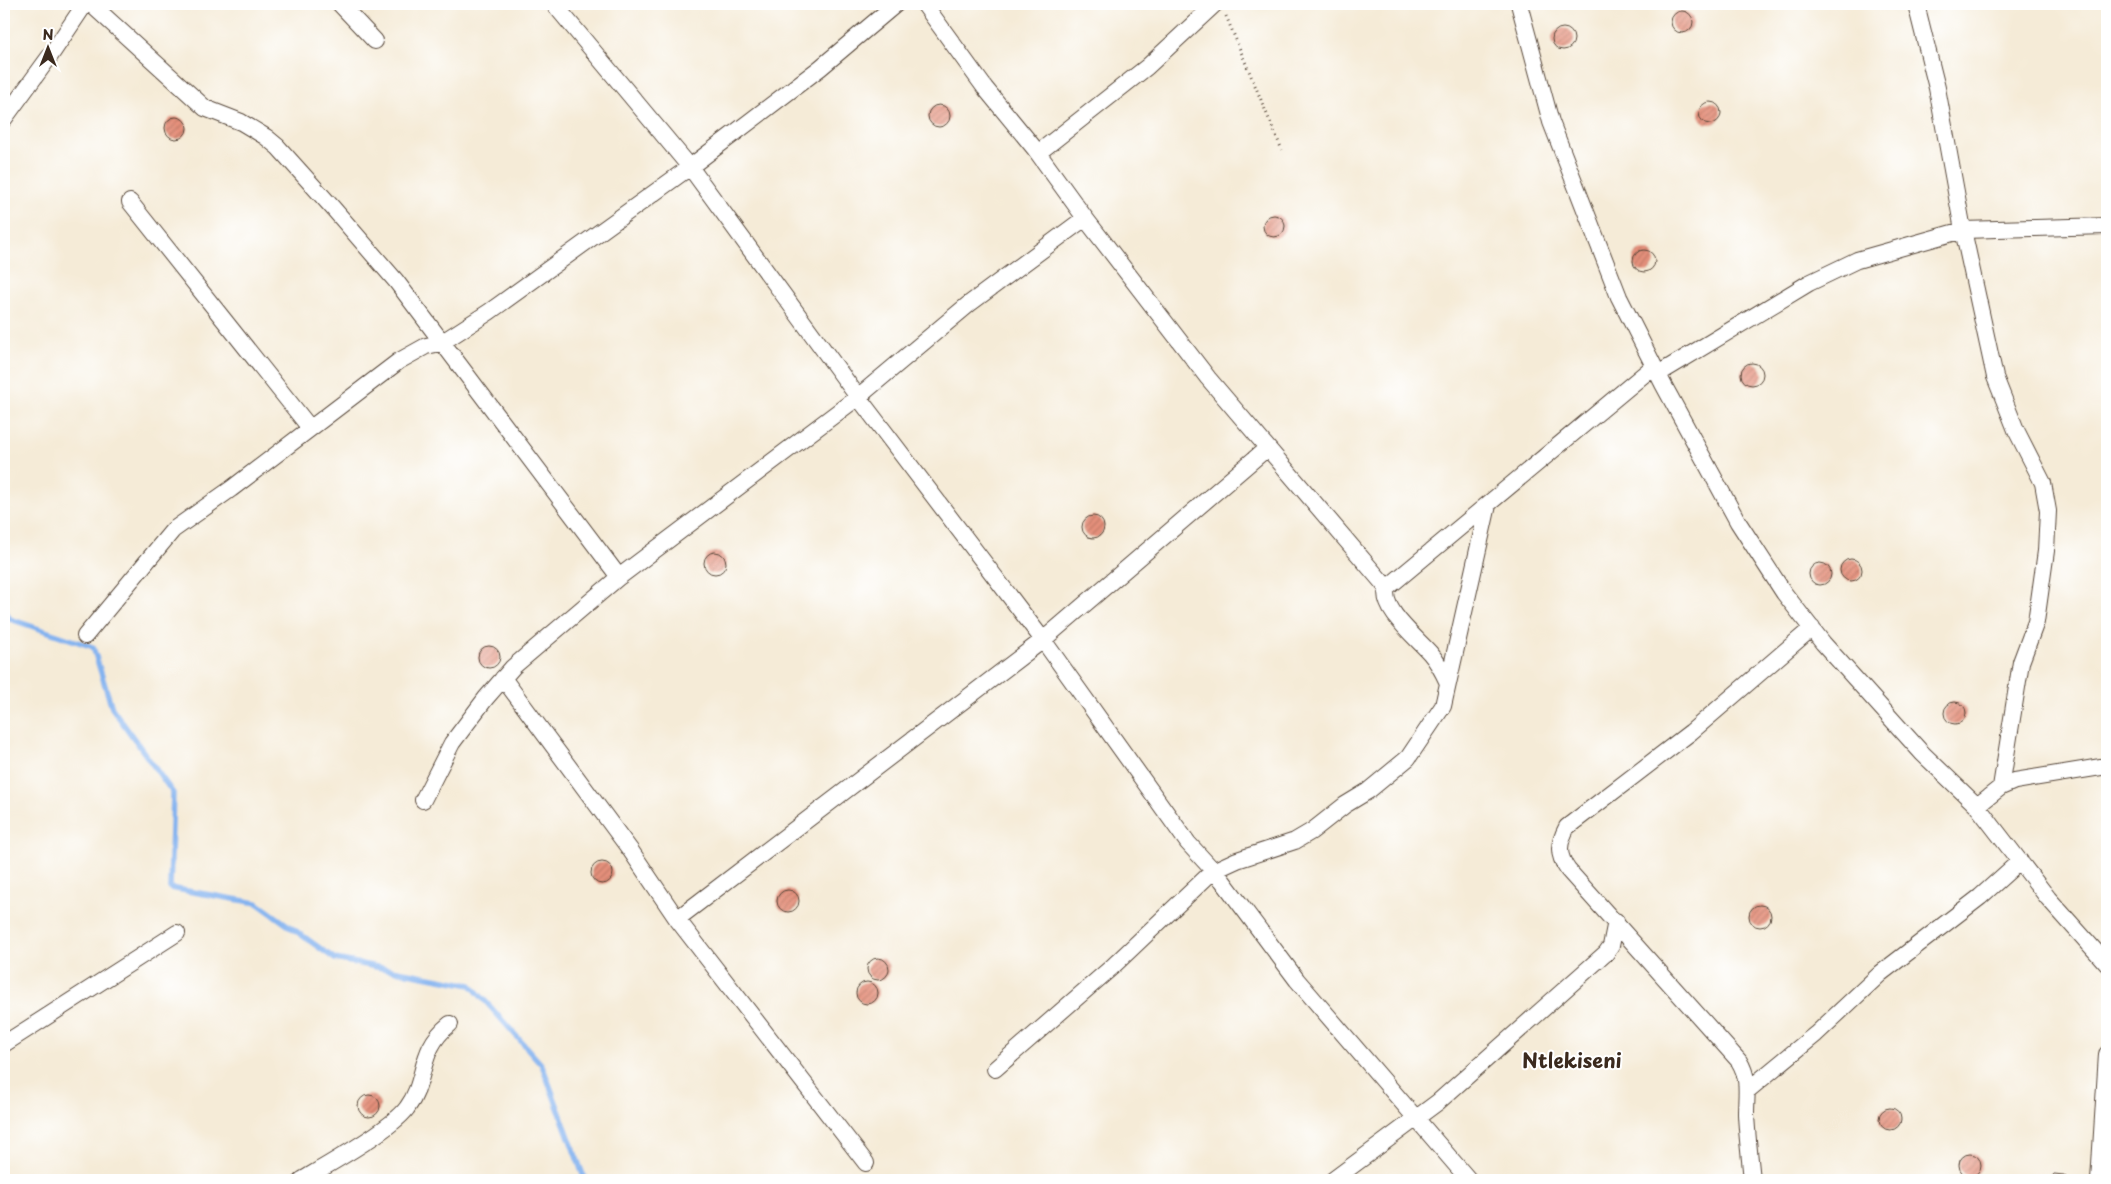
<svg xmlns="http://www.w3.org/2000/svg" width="2111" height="1184" font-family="'Playpen Sans',sans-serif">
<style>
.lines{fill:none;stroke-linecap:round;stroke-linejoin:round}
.stream{stroke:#84b3ef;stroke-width:5.5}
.building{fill:url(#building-hatch)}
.street-casing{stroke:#57473a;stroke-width:18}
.path{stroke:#57473a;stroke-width:3;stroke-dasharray:1 4;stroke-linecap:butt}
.street{stroke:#fff;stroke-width:16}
.labels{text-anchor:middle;stroke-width:4;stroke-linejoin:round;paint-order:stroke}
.district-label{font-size:20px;font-weight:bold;fill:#3b2a1e;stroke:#fff}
</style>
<defs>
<pattern id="building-hatch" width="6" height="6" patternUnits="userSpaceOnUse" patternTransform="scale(1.25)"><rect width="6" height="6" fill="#e5907b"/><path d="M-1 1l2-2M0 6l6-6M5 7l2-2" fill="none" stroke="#bb7664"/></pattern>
</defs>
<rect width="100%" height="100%" fill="#fff"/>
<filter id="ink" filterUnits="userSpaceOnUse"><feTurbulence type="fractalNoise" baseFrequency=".02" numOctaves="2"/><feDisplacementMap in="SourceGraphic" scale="10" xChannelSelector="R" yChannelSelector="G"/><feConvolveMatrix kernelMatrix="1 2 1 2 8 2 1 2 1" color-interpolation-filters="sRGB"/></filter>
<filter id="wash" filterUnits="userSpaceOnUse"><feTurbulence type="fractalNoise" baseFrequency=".0096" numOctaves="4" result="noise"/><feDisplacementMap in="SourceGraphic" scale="20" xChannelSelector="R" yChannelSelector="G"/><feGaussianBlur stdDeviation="1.12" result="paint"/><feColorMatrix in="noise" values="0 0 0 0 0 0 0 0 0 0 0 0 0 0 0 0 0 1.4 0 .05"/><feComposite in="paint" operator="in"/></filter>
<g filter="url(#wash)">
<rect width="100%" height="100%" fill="#f5ebd7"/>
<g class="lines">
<!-- stream -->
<path class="stream" d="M4 609 10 619 93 647 112 708 173 793 170 888 257 903 335 959 471 985 542 1065 585 1180"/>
</g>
<g id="blocks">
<!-- building -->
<path class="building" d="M1671 22a11 11 0 1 1 22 0a11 11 0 1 1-22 0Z
M1552 39a11 11 0 1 1 22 0a11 11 0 1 1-22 0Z
M1699 113a11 11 0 1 1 22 0a11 11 0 1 1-22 0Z
M928 116a11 11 0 1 1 22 0a11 11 0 1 1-22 0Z
M165 128a11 11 0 1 1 22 0a11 11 0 1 1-22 0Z
M1263 226a11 11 0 1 1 22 0a11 11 0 1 1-22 0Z
M1633 261a11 11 0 1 1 22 0a11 11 0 1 1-22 0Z
M1741 374a11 11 0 1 1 22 0a11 11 0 1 1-22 0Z
M1082 527a11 11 0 1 1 22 0a11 11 0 1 1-22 0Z
M704 563a11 11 0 1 1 22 0a11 11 0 1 1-22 0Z
M1840 570a11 11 0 1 1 22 0a11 11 0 1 1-22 0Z
M1809 574a11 11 0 1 1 22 0a11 11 0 1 1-22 0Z
M478 657a11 11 0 1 1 22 0a11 11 0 1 1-22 0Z
M1944 713a11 11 0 1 1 22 0a11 11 0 1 1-22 0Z
M591 873a11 11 0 1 1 22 0a11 11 0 1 1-22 0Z
M777 901a11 11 0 1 1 22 0a11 11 0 1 1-22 0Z
M1749 916a11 11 0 1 1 22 0a11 11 0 1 1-22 0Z
M867 969a11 11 0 1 1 22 0a11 11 0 1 1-22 0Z
M856 993a11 11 0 1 1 22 0a11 11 0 1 1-22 0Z
M358 1106a11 11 0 1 1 22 0a11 11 0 1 1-22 0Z
M1879 1119a11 11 0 1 1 22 0a11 11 0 1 1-22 0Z
M1959 1165a11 11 0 1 1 22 0a11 11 0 1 1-22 0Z
M2054 1174 2064 1175 2069 1180H2049Z"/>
</g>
</g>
<g filter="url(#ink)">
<use href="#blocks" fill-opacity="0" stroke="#57473a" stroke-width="1"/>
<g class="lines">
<defs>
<path id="street" d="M91 4 205 108 241 122 266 137 278 147 332 207 396 281 619 577
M340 4 375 41
M554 4 690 167 858 397 1043 640 1188 843 1222 880 1297 980 1469 1180
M924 4 985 88 1035 149 1085 218 1208 378 1387 588
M1519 4 1551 122 1619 297 1663 384 1738 522 1784 593 1823 643 1922 753 1977 806 2048 898 2107 964
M1916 4 1937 88 1963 230 1995 377 2016 430 2043 483 2048 511 2046 551 2036 622 2021 662 2001 787
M4 119 50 56 85 4
M1038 153 1147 67 1215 4
M130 202 310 428
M1658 374 1809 283 1857 260 1963 230 2107 226
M85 636 173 530 231 489 399 361 426 346 441 343 489 312 690 167 820 68 896 4
M503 678 631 851 677 919 866 1163
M1448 683C1443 672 1438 662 1430 653 1417 638 1380 609 1387 588L1654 366
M423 800 452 743 486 698 513 667 619 577 858 397 969 304 1085 218
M1977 806 2001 787 2015 781 2107 766
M677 919 1043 640 1266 449
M4 1044 177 933
M995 1069 1112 967 1213 871 1237 860 1295 841 1312 831 1345 805 1368 791 1408 758 1443 706 1488 505
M1748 1090 1816 1034 1881 973 1980 897 2020 861
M302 1180C326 1166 392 1129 407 1108 428 1080 417 1050 450 1024
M1333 1180 1438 1102 1606 953 1611 946 1616 921
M1752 1180C1750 1158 1747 1136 1746 1114 1746 1094 1750 1079 1739 1061L1568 870C1557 854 1558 844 1567 827L1691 732 1812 628
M2099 1180 2107 1054"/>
</defs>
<!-- street casing -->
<use href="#street" class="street-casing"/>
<!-- path -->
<path class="path" d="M1226 16 1282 150"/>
<!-- street -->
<use href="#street" class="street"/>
</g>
</g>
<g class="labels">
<!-- district labels -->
<g class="district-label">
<text x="1572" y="1068">Ntlekiseni</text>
</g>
</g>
<!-- margin -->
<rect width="2111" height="1184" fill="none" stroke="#fff" stroke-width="20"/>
<!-- north arrow -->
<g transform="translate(48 48)" stroke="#ffffff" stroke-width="4" paint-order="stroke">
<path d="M0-4L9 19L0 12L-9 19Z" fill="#3b2a1e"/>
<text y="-8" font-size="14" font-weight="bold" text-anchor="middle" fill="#3b2a1e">N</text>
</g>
</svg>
